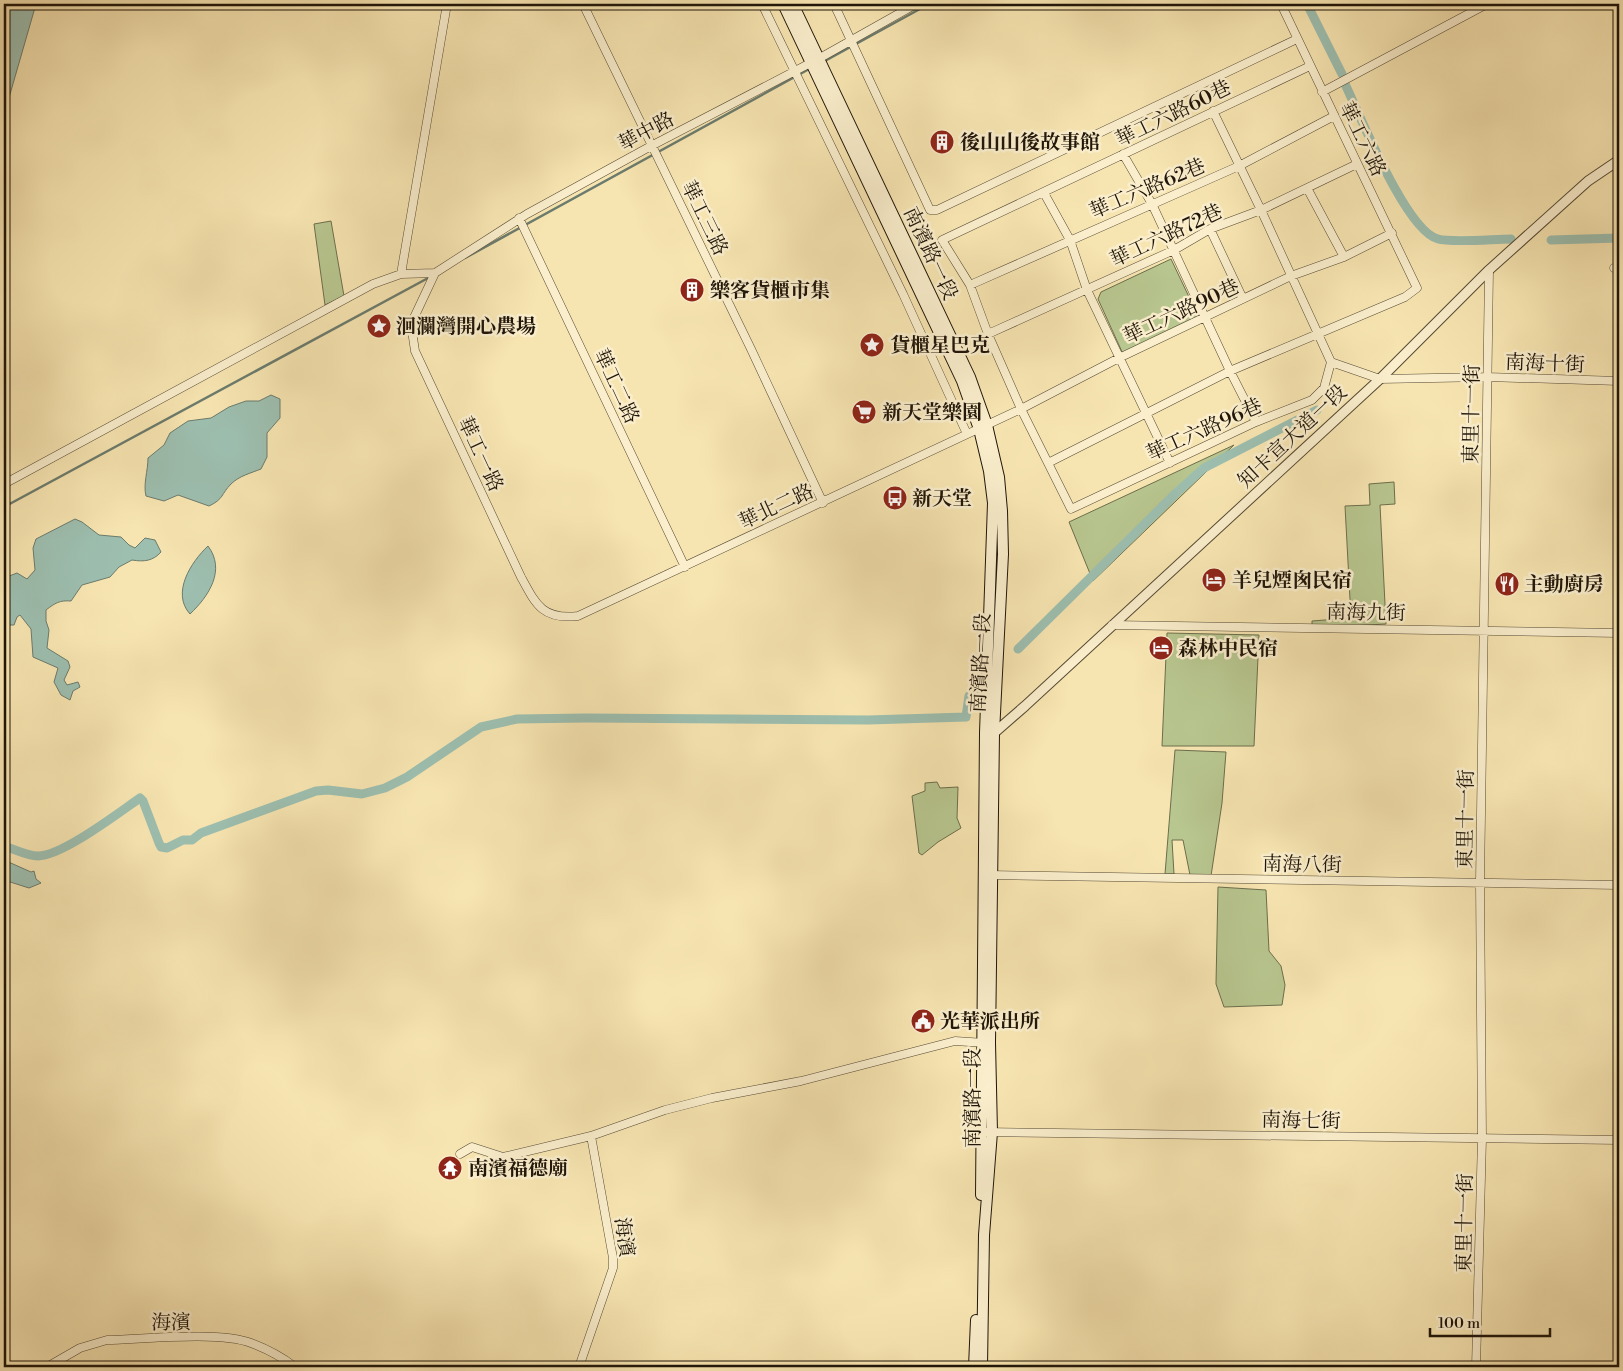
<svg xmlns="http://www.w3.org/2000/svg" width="1623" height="1371" font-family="'Libre Bodoni','Noto Serif TC',serif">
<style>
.green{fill:#b8c68f;stroke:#6c6e4c}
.water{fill:#9dbfb0;stroke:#6b7b6d}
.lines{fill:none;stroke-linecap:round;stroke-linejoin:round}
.stream{stroke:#6b7b6d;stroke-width:2.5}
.canal{stroke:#9dbfb0;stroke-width:9}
.minor-casing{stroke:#554933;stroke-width:9}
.tertiary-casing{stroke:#554933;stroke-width:11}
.secondary-casing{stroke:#1f1509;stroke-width:12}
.minor{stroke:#faeecc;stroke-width:8}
.tertiary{stroke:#faeecc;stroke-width:9}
.secondary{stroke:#faeecc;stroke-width:10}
.labels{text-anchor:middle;stroke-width:5;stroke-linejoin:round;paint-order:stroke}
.street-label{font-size:20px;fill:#1f1509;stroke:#faeecc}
.poi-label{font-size:20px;font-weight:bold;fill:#1f1509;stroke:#faeecc;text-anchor:start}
</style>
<rect width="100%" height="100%" fill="#f7e5b1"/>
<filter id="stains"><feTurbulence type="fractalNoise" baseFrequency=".004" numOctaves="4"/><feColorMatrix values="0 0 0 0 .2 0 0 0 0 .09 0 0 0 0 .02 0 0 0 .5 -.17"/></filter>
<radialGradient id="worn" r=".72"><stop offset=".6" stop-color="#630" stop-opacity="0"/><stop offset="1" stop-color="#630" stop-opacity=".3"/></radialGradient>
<!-- green -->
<path class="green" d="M331 221 344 296 325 305 314 224Z
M1171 259 1199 318 1123 354 1098 299 1101 292Z
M1234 445 1093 581 1069 522Z
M1394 482 1395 504 1380 505 1386 624 1312 628V621L1351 618 1345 506 1370 505 1369 484Z
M1167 633 1259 635 1254 746H1162Z
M1175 750 1226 752 1222 803 1211 876 1190 875 1183 840H1172L1174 874H1165Z
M937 782 940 788 958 787 957 818 961 828 938 842 922 855 919 853 912 796 925 791V783Z
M1218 887 1266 890 1269 951 1281 966 1285 985 1282 1005 1224 1007 1216 984Z"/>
<!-- water -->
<path class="water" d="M4 4H36L4 115Z
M271 395 280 399V418L267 433V457L261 469C251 473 239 476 231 484 221 494 224 499 209 506L178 495 164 501 146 496C143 484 148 471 148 458L164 445 170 433 188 421 211 418 229 407 246 401H259Z
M75 519 82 522 99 535 121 537 129 545 135 548 145 538 155 540 161 552C153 561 144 562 132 560L119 567 110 577 82 585 71 601C60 600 55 603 46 610V621L49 630 47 648 68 661 70 667 64 680 67 685 78 682 80 687 73 691 70 700 61 695 54 682 58 668 33 657 31 629 20 615 17 617 14 625H8L4 607V578L17 573 27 579 35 570 33 548 36 539Z
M208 546C226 570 209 596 190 614 171 593 191 562 208 546Z
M4 860 31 872 34 871 36 879 41 883 29 888 4 880Z"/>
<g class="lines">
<!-- stream -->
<path class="stream" d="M823 62 929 4
M465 258 811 68
M4 507 430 277"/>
<!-- canal -->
<path class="canal" d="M1307 4 1342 74
M1345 84C1360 115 1406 231 1438 239 1452 243 1494 239 1511 239
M1551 240 1619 238
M1018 649 1176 493 1204 468 1317 410
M4 846C14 849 27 856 38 856 62 856 118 813 140 798L143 801 159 843 161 847 167 848 183 840H192L201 833 316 791 328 790 362 794 385 788 407 777 481 727 517 719 586 718 868 720 966 717 969 696 977 687"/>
<defs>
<path id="minor" d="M583 4 751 349 823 503
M762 4 903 294 967 434
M834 4 930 210H937L1297 39
M1310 66 942 240 970 285 988 334 1021 409 1071 509 1256 422 1312 400 1324 388 1331 362
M1322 92 1487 4
M1213 111 1261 210 1331 362 1380 379 1487 377 1619 381
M1123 154 1152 204 1230 371 1256 422
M1307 188 1344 257
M1044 193 1070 240 1087 290 1170 463
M519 218 685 567
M1210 229 1243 299
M1614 268H1619
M435 273 411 324 415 351 521 577C536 605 543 620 578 616L1021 409 1119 358 1291 276 1344 257 1392 233
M401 274 447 4
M970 285 1239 166 1334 116
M988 334 1174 250 1210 229 1261 210 1357 164
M1048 463 1230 371 1405 297 1417 288 1281 4
M4 484 373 284 401 274 435 273 527 214 651 146 820 58 916 4
M1112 625 1619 633
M989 875 1619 885
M983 1132 1619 1140
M460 1154 472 1147 503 1157 591 1136 665 1110 712 1098 801 1081 955 1041 985 1043
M47 1367 80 1348 107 1340C144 1339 220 1331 251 1343 267 1349 282 1357 295 1367
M579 1367 613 1268V1258L591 1136
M1476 1367 1482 1138 1480 882 1489 270"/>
<path id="tertiary" d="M990 733H994L1025 706 1380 379 1489 270 1588 181 1619 160"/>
<path id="secondary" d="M783 4 962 381 979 429 989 471 993 503 985 733 981 1195
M793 4 970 377 987 425 999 477 1002 511 1003 554 994 733 990 1043 992 1132 984 1235 982 1367
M974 1367 976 1320"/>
</defs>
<!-- minor casing -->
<use href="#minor" class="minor-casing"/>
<!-- tertiary casing -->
<use href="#tertiary" class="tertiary-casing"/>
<!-- secondary casing -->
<use href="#secondary" class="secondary-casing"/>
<!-- minor -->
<use href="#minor" class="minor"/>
<!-- tertiary -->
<use href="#tertiary" class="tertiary"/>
<!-- secondary -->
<use href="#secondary" class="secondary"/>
</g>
<!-- icons -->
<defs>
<symbol id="building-disc" viewBox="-11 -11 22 22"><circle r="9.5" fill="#8f2418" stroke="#faeecc"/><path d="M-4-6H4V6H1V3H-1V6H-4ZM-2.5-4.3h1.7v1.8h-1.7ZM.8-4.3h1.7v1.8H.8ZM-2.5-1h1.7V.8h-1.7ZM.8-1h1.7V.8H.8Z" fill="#fff"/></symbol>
<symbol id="sight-disc" viewBox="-11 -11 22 22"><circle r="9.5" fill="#8f2418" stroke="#faeecc"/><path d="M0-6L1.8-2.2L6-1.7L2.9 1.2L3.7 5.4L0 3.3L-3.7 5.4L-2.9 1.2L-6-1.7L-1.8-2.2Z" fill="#fff"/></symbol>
<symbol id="supermarket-disc" viewBox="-11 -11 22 22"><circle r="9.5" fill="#8f2418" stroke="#faeecc"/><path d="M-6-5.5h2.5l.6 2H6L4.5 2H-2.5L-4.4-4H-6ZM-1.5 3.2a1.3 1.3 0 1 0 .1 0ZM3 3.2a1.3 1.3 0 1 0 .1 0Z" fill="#fff"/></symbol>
<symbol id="bus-disc" viewBox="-11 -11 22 22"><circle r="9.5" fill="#8f2418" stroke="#faeecc"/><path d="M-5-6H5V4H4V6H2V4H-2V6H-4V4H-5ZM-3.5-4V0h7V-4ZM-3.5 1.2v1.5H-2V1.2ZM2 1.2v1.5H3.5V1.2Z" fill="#fff"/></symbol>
<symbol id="hotel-disc" viewBox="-11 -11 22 22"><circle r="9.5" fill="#8f2418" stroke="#faeecc"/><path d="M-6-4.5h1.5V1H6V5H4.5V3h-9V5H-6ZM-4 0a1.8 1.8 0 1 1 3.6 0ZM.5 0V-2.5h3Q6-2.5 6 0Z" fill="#fff"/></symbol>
<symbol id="restaurant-disc" viewBox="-11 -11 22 22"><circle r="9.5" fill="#8f2418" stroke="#faeecc"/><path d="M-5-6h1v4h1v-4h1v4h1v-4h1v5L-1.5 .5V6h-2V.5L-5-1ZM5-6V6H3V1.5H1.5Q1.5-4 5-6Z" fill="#fff"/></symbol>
<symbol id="civic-disc" viewBox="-11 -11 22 22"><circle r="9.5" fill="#8f2418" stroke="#faeecc"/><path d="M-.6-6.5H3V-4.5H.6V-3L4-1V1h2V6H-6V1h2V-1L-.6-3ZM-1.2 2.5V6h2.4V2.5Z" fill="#fff"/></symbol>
<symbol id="temple-disc" viewBox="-11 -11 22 22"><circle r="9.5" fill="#8f2418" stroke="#faeecc"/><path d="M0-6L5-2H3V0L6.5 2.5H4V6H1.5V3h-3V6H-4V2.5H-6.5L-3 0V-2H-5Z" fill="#fff"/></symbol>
</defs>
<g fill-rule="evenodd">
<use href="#building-disc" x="928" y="128" width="28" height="28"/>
<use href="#building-disc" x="678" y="276" width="28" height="28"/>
<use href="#sight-disc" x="365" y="312" width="28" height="28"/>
<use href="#sight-disc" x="858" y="331" width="28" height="28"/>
<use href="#supermarket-disc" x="850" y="398" width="28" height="28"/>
<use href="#bus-disc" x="881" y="484" width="28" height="28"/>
<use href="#hotel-disc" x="1200" y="566" width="28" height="28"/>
<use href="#restaurant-disc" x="1493" y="570" width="28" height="28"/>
<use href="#hotel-disc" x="1147" y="634" width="28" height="28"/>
<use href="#civic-disc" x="909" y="1007" width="28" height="28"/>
<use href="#temple-disc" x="436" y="1154" width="28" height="28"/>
</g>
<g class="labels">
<!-- street labels -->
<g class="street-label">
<text transform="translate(1173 113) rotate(-26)" y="7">華工六路60巷</text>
<text transform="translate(646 131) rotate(-28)" y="7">華中路</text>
<text transform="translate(1363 139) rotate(64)" y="7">華工六路</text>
<text transform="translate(1147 188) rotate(-23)" y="7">華工六路62巷</text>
<text transform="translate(705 218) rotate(64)" y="7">華工三路</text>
<text transform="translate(1166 235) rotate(-25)" y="7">華工六路72巷</text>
<text transform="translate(931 253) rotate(65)" y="7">南濱路一段</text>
<text transform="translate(1181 311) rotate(-25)" y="7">華工六路90巷</text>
<text transform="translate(1545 363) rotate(2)" y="7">南海十街</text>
<text transform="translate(617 386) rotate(65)" y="7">華工二路</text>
<text transform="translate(1471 414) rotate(-89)" y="7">東里十一街</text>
<text transform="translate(1204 429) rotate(-24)" y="7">華工六路96巷</text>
<text transform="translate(1292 436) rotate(-43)" y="7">知卡宣大道一段</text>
<text transform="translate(481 454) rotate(65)" y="7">華工一路</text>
<text transform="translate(776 506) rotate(-25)" y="7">華北二路</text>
<text transform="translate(1366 612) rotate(1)" y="7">南海九街</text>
<text transform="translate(980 663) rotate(-87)" y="7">南濱路一段</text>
<text transform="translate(1465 819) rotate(-89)" y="7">東里十一街</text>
<text transform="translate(1302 864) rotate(1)" y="7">南海八街</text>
<text transform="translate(972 1098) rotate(-90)" y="7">南濱路一段</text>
<text transform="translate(1301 1120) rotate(1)" y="7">南海七街</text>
<text transform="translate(1464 1223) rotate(-89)" y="7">東里十一街</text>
<text transform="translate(625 1237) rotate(82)" y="7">海濱</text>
<text transform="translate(171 1322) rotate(-1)" y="7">海濱</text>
</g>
<!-- poi labels -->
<g class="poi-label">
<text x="960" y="149">後山山後故事館</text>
<text x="710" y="297">樂客貨櫃市集</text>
<text x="396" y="333">洄瀾灣開心農場</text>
<text x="890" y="352">貨櫃星巴克</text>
<text x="882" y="419">新天堂樂園</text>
<text x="912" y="505">新天堂</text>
<text x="1232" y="587">羊兒煙囪民宿</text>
<text x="1524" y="591">主動廚房</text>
<text x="1178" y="655">森林中民宿</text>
<text x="940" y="1028">光華派出所</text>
<text x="468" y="1175">南濱福德廟</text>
</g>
</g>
<!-- margin -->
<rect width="1623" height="1371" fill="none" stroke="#f7e5b1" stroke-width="20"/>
<rect x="5" y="5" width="1613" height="1361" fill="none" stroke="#1f1509" stroke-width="2.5"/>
<rect x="10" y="10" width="1603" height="1351" fill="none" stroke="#1f1509"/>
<!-- scale -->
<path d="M1430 1328v8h120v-8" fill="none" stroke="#1f1509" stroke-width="2.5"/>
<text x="1438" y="1328" font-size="15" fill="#1f1509" stroke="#faeecc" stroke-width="4" paint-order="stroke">100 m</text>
<rect width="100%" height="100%" filter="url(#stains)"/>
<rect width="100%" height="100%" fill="url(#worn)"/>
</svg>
